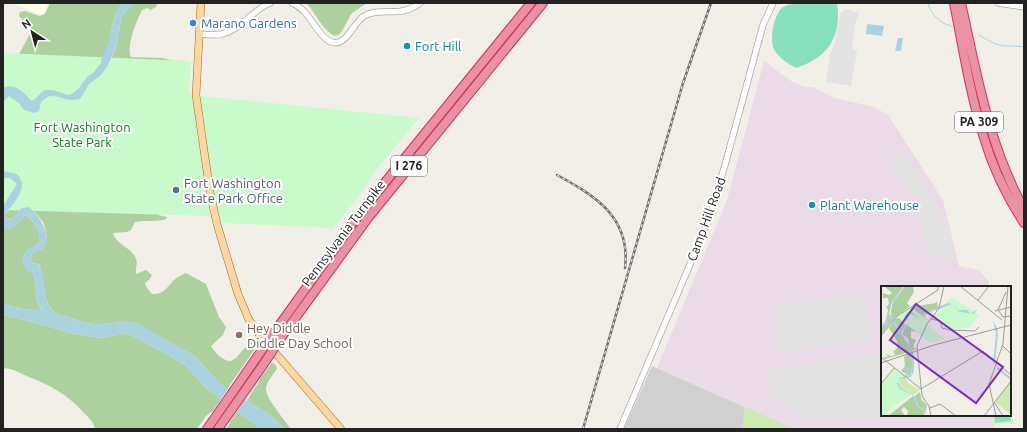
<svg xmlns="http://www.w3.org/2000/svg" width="1027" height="432" font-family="Ubuntu,sans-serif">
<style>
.industrial{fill:#ebdbe8}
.education{fill:#ffffe5}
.religious{fill:#d0d0d0}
.grass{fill:#cdebb0}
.forest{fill:#add19e}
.park{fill:#c8facc}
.pitch{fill:#88e0be}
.parking{fill:#e2e2e2}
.water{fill:#aad3df}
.pier{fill:#fff}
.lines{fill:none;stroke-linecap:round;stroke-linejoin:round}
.stream{stroke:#aad3df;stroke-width:1}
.minor-casing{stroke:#a9a9a9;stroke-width:7}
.major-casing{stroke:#a06b00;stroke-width:8}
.highway-casing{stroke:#dc2a67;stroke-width:10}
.minor{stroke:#fff;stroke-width:5.5}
.major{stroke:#fcd6a4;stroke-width:7}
.highway{stroke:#e892a2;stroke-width:8}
.rail-casing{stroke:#707070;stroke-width:2.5}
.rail{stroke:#fff;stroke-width:1;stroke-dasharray:3;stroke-linecap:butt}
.highway-bridge-casing{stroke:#dc2a67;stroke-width:10;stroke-linecap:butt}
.highway-bridge{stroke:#e892a2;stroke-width:8}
.shop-dot{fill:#3f7fe0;stroke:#fff;stroke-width:1.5}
.culture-dot{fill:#0f9aa8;stroke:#fff;stroke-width:1.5}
.service-dot{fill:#5c6f8a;stroke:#fff;stroke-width:1.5}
.education-dot{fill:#8d6e63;stroke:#fff;stroke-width:1.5}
.labels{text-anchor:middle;stroke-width:4;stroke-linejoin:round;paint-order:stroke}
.shield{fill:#fff;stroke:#646464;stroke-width:1}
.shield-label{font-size:12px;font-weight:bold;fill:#222}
.shop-label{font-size:13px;fill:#366cbe;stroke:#fff;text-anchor:start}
.culture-label{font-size:13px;fill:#0d838f;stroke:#fff;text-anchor:start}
.park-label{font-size:13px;fill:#0c8416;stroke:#fff}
.service-label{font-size:13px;fill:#4e5e75;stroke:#fff;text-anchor:start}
.street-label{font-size:13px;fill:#222;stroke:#fff}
.education-label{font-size:13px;fill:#785e54;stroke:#fff;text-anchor:start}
.inset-river{fill:none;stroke:#aad3df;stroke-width:2}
.inset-road{fill:none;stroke:#9f9d99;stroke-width:1}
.view{fill:#7b2cbf;fill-opacity:0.15;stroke:#7b2cbf;stroke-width:2}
.inset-edge{fill:none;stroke:#222;stroke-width:2}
</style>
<rect width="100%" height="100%" fill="#f2efe9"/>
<!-- industrial -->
<path class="industrial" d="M764 61 791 81 804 87H813L835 98 874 107 888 115 943 200 959 266 978 270 989 281 988 287H882V415H993L994 429H794L657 368 727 200Z"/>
<!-- education -->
<path class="education" d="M12 3H48L43 15Z"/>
<!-- religious -->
<path class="religious" d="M652 366 794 429H624Z"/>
<!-- grass -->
<path class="grass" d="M744 407 794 429H743Z"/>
<!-- forest -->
<path class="forest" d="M50 3H123C111 13 113 31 108 45 106 52 102 57 101 63L18 56 31 32V29L19 16 20 12 25 11 40 16 45 14Z
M135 3H158L156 7 151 10 147 8 142 10C136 23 128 40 130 55L131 57 162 58 180 62 158 215 167 217 166 219C156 222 146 220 135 222L131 230 127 232 113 233C116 245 132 247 136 259 138 264 135 269 136 274L146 270 152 275 150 279 145 283 147 288 152 294C164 295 167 287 174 280 177 277 182 275 186 273L206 284 219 317 226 327 223 335 211 346C215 353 223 361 231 361L236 358 249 343 252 342 258 343 257 346 227 389 219 383 196 357 136 323 123 322 101 324H91L57 314C42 303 46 290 42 274 42 271 40 269 40 265L36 263 33 264 30 258 33 253 42 249 47 237 45 228 43 222 32 209 19 211C16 216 12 220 5 218L4 215 9 210 3 102 111 59 117 45 121 19 124 13Z
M306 3H367L352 13 349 18 341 33 335 36C322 30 316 13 306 3Z
M25 215C32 217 42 234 39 242 36 247 29 248 26 252 24 253 24 258 22 260L34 276 37 301 42 311 23 309 3 304V227L4 228 22 219Z
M3 315 25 320 75 334 101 338 125 333 133 336 163 352 185 365 205 387 254 424 262 429H226L230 423 211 412 206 416 197 429H95C93 421 89 418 83 412 68 395 50 385 29 377 19 373 15 369 3 368Z
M272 363 275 364 277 369C273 375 267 381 266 388 265 398 285 420 291 429H285L270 415 247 401 257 385 261 377Z"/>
<!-- park -->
<path class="park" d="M3 53 191 61 189 92 201 96 419 118 376 170 356 200 333 228 221 223 208 216 3 210Z
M1010 389 1013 423 993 425 992 415H1010Z"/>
<!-- pitch -->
<path class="pitch" d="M808 3H837C842 36 828 58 796 68 788 64 776 56 773 47 770 37 774 14 783 7 790 3 800 4 808 3Z
M1010 412 1011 421 995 423 994 415H1010Z"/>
<!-- parking -->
<path class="parking" d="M847 9 859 13 855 24 852 48 857 52 851 86 826 82 830 54 835 42 841 12Z
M903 153 921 179 944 221 947 226 950 225 954 259 945 262 943 256 928 258 922 225 915 198 890 162Z
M865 296 871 342 779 352 775 305Z
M882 354V415H980L978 421 888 420 877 418H852L830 416 810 418 793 411 775 400 767 385 768 369Z"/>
<!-- water -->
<path class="water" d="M123 3H135L124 13 121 19 117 45 107 67 100 76 89 84 81 98C68 104 62 95 49 96L41 102 39 111 34 113 25 110 22 108 20 104 9 96 3 102V88C15 83 24 92 31 101L34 100 42 92 45 90H53L68 95 72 94 79 88 87 77 93 73 101 63 102 57 108 44 115 14 117 9Z
M867 24 884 26 882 36 866 34Z
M898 38H903L901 51H895Z
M3 171 17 174C19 177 21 180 22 183 23 194 11 207 4 215L5 218C14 221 17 213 22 208L29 207C38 214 53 236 44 247 39 253 32 251 30 258L33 264 38 263C49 280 38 301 57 314L91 324 129 322 136 323 148 329 196 357 219 383 227 389 270 415 285 429H262L254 424 205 387 185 365 163 352 133 336 125 333 101 338 75 334 25 320 3 315V304L23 309 42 310 37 301 34 276 26 269 22 260 27 249 35 246 39 242C40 233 34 218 25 215 20 221 17 229 7 230L3 227V206L17 184 10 178H3Z"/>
<!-- pier -->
<path class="pier" d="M274 322 287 340 266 370 254 352Z
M237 376 253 388 225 429H224L208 418Z"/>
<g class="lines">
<!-- stream -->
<path class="stream" d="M928 3C931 15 940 23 951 26
M979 35C986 39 995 45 1004 46 1011 46 1017 46 1024 47"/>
<defs>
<path id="minor" d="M292 3C310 10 315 33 329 41 345 50 353 23 364 16 381 6 400 19 420 3
M998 3 1024 7
M199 34C207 34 215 36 222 34 241 30 252 10 270 3
M620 429 708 222 725 165 763 25 773 3"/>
<path id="major" d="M201 3 196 95 210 192 217 224 238 294 249 320 259 334 341 429"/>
<path id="highway" d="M954 3C963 48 970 94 984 138 993 168 1007 197 1024 223
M961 3C977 74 988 144 1024 209
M278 327 360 213 531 3
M283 335 368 218 543 3
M207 429 257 357
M218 429 263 365"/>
</defs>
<!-- minor casing -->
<use href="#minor" class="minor-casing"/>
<!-- major casing -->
<use href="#major" class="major-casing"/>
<!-- highway casing -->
<use href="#highway" class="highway-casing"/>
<!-- minor -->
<use href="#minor" class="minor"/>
<!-- major -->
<use href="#major" class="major"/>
<!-- highway -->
<use href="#highway" class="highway"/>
<defs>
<path id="rail" d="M557 175C596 196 631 218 625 268
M583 429 683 83 711 3"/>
</defs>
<!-- rail casing -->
<use href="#rail" class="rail-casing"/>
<!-- rail -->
<use href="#rail" class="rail"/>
<defs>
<path id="highway-bridge" d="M257 357 278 327
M263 365 283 335"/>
</defs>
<!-- highway-bridge casing -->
<use href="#highway-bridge" class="highway-bridge-casing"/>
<!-- highway-bridge -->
<use href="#highway-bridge" class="highway-bridge"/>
</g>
<!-- markers -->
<circle class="shop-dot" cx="193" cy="23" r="4"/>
<g class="culture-dot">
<circle cx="407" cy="46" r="4"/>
<circle cx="812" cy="205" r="4"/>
</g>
<circle class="service-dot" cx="176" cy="190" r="4"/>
<circle class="education-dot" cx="239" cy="335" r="4"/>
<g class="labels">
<!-- shield labels -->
<g class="shield">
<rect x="955" y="112" width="48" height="20" rx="3"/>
<rect x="391" y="156" width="36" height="20" rx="3"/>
</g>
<g class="shield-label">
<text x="979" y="126">PA 309</text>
<text x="409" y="170">I 276</text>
</g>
<!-- shop labels -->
<g class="shop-label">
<text x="201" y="28">Marano Gardens</text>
</g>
<!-- culture labels -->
<g class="culture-label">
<text x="415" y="51">Fort Hill</text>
<text x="820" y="210">Plant Warehouse</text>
</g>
<!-- park labels -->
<g class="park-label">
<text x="82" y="132">Fort Washington<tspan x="82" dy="15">State Park</tspan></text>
</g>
<!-- service labels -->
<g class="service-label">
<text x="184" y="188">Fort Washington<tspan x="184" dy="15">State Park Office</tspan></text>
</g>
<!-- street labels -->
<g class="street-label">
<text transform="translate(706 219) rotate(-70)" y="5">Camp Hill Road</text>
<text transform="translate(343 233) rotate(-53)" y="5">Pennsylvania Turnpike</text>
</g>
<!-- education labels -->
<g class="education-label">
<text x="247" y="333">Hey Diddle<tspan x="247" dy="15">Diddle Day School</tspan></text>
</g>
</g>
<!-- overview -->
<g transform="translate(881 286)">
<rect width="130" height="130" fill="#f2efe9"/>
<path d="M24 91 27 97 39 104 32 109 20 102 18 94ZM130 95V129L114 116Z" fill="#cdebb0"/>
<path d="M3 0H23L11 15 8 28 11 35 0 49V39H3L0 35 4 38 7 24 5 21 8 18 7 12H2V7L8 9 11 7ZM24 0H32L33 6 26 17 29 20 12 33 10 26 12 17ZM56 15 57 22 44 26 42 29 50 26 43 30 47 34 34 44 36 46 30 45V52L35 54 32 61 36 63 30 65 27 53 21 48 25 39 24 37 22 36 24 39 20 47 13 34 36 20 55 17ZM12 36 28 60 32 81 29 90 20 85 24 80 23 71 28 66 4 73 3 71H7L5 68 9 70 14 69 12 66 17 61 16 55 8 42ZM39 106 40 113 46 119 45 125 37 120 34 110ZM32 110 36 120 44 126 42 130H26L27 125 23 121 20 124 24 130H7Z" fill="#add19e"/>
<path d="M71 11 98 29 88 42 72 43 54 29ZM30 21 48 35 46 38 63 53 49 57 16 31ZM13 82 23 90 17 96 20 101 31 108 0 130V99Z" fill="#c8facc"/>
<path d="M24 0 13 15 10 26 19 46 21 41 24 40 21 37 25 34 23 31 26 26H31L35 30H39L44 26 67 17 71 18 77 24H86L90 28 92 27 95 24H96L112 35 115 40 117 45 115 48 112 35 96 24 93 28H90L77 25 71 18 36 31 27 26 26 34 22 36 25 40 20 47 30 60 33 70V85L30 91 18 93 17 96 20 102 36 112 37 120 45 125 44 130V126L36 120 31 109 19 103 16 98 18 92 30 89 32 82 26 56 16 45 9 31 12 14Z" fill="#aad3df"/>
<path class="inset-river" d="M0 40 5 39 6 32H9M113 78 116 47M116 82 130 93M25 90 27 86 25 82 32 84"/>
<path class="inset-road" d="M79 0 121 34M125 6 117 24 122 31 130 30M97 14 108 0M114 25 130 21M50 33 59 35 61 42 69 44 94 45 98 41M0 50 16 30 57 4V0M121 59 130 68M0 71 40 103M0 77 53 59 130 39M0 98 13 82M40 103 102 65 130 89M113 116 122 130M49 122 59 118 75 130M50 130 48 120 41 110 36 60 46 38 58 22 63 0M103 130 130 95M115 130 108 98 122 58 127 0"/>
<path class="view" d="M35 18 122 81 95 117 9 54Z"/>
<rect width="130" height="130" class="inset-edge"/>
</g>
<!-- border -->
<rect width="1027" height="432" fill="none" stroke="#222222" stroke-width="8"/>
<!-- north arrow -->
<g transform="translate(32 32) rotate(324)" stroke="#ffffff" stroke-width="3" paint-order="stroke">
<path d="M0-3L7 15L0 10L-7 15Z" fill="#222222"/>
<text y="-6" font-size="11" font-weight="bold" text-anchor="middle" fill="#222222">N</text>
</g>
</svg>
